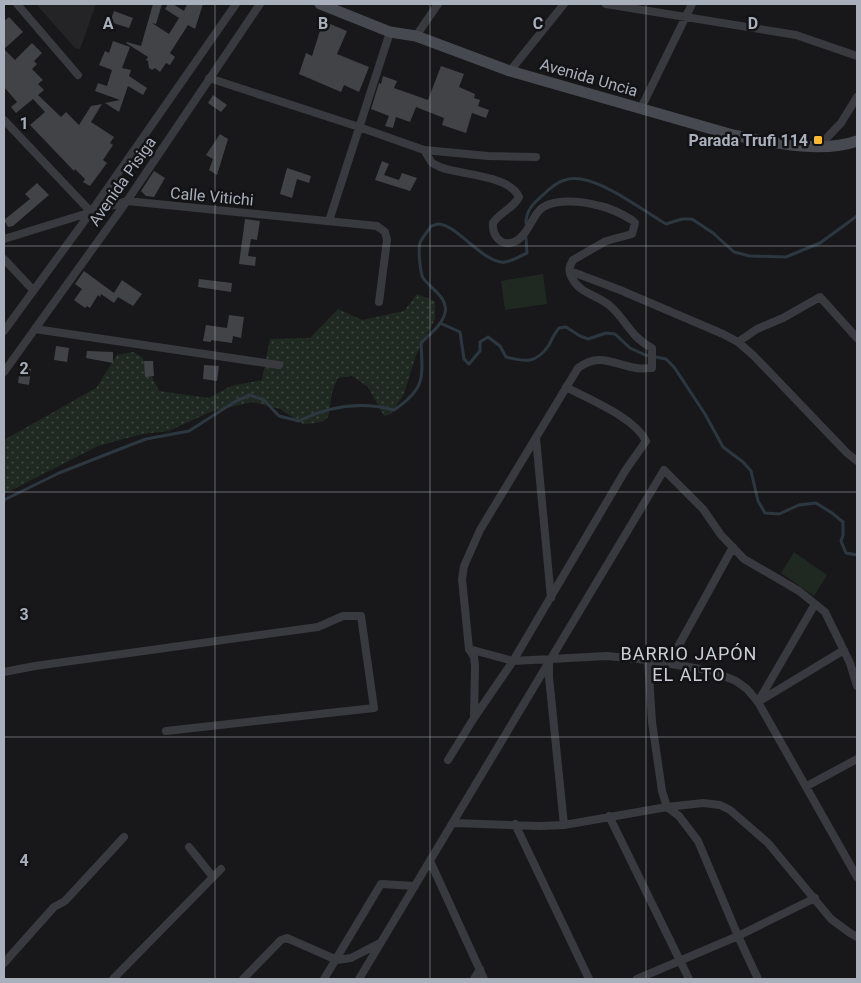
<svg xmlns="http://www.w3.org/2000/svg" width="861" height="983" font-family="Roboto,sans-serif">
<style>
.built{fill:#242427}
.grass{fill:url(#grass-dots)}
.pitch{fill:#1f2921}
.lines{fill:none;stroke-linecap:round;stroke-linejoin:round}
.stream{stroke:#2d373f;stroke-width:3}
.building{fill:#424347}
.street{stroke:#393a40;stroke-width:8}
.secondary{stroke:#464950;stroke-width:11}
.grid{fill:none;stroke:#a9afbb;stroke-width:1;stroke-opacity:0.55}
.poi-dot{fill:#fdb92d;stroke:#131315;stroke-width:2}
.labels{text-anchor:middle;stroke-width:5;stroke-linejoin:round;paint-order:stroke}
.street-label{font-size:16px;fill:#a9afbb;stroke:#131315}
.poi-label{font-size:16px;font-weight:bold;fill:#a9afbb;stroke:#131315;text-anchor:end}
.neighbourhood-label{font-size:18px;letter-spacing:1px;fill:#cbced6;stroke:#131315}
.grid-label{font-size:16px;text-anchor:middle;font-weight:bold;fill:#a9afbb;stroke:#131315;stroke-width:5;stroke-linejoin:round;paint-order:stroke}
</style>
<defs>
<pattern id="grass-dots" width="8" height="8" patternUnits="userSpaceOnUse" patternTransform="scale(1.25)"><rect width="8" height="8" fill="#1f2921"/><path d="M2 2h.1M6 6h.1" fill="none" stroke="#3d463f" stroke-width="1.8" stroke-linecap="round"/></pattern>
</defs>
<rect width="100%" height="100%" fill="#18181a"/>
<!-- built -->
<path class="built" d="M36 4H96L80 49 75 48Z"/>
<!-- grass -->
<path class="grass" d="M417 294 435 301V319L416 355 404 394 391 414 384 416 368 387 352 376 338 378C336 383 333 388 332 393 327 417 335 423 303 424L280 409 252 402 210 412 169 431 142 434 98 446 4 494V440L96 388 117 355 133 352 142 357 159 391 209 398 231 386 262 380 270 339 310 338 338 309 362 320 404 311Z"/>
<!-- pitch -->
<path class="pitch" d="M543 274 547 304 505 310 501 281Z
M794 552 827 575 814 596 781 573Z"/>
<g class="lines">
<!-- stream -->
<path class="stream" d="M526 223C526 210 534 203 543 195 549 189 557 182 565 180 592 170 643 211 666 224L682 219H692L713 233 734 252 750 256 786 257 820 243 857 216
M440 323 460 332 464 359 469 364 480 351V342L488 337 500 346 506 357C526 362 536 364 549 345 552 339 554 334 559 328L566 327 580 336 588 339 606 333 615 334 630 348 645 355 666 359 674 367 705 414 723 447 743 462 751 471 758 501 765 513 779 514 799 505 816 503 832 513 843 522V535L841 541 846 553 857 555
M4 500 59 473 120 449 146 439 189 431 236 401 250 395 264 400 279 416 299 421C329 406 361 401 394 410 425 389 423 379 421 343 430 334 442 325 445 313 449 298 430 288 423 278 420 272 418 249 420 243 422 237 428 232 431 226 433 226 436 224 439 224 457 225 485 265 505 262 513 261 520 256 527 253L526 238"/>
</g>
<!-- building -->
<path class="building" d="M153 4H162L156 24 152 23 169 34 179 18 165 9 168 4H173L184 11 187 4H203L195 29 188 25 170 53 175 57 170 65 166 63 160 72 155 68 152 70 149 68 148 61 146 60 148 57 126 43 127 42 141 46Z
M114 11 133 18 129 28 110 22Z
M9 17 23 32 4 49 15 60 32 43 42 53 34 61 37 64 32 69 43 80 38 84 44 90 38 95 61 117 66 112 79 125 91 106 102 104 91 122 114 137 110 143 113 145 103 160 107 163 90 186 83 182 85 179 75 169 74 171 30 125 45 112 33 99 16 113 11 107 17 102 4 87V21Z
M323 21 347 31 337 54 369 67 359 92 344 85 341 92 299 74 306 53 312 56Z
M113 41 130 47 122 68 131 70 129 76 147 88 143 95 128 86 119 112 105 103 120 100 95 91 98 83 107 86 112 70 99 65 105 51 109 53Z
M441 66 464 74 459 87 475 94 474 98 480 100 478 106 489 110 486 118 472 113 466 133 442 125 444 118 416 107 410 122 396 117 393 128 385 126 389 116 371 109 379 83 381 84 383 76 397 81 394 88 428 100Z
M213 95 227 105 221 112 208 103Z
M220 134 228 139 217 175 209 170 213 159 206 155Z
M382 161 389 164 384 175 399 180 402 173 417 178 410 191 375 180Z
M287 168 311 176 309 183 297 179 292 198 280 194Z
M154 171 165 178 154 197 146 196 141 191Z
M37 183 49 195 13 226 8 227 4 220 30 199 25 194Z
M245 219 260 221 257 240 251 239 248 256 256 257 255 266 239 264Z
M84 271 114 293 122 280 142 294 133 306 118 297 114 303 101 294 100 297 98 295 90 308 87 306 85 308 74 300 82 289 75 284Z
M199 279 232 283 231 292 198 287Z
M229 315 244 317 241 338 233 336 232 343 211 340V342L203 341 206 325 227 328Z
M56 346 69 348 67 362 54 360Z
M87 351 113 352V363L86 358Z
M144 361H153L154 376 145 377Z
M204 365 219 366 217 381 203 379Z
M20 367 31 369 29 385 18 383Z"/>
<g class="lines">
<!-- street -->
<path class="street" d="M17 4 78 75
M606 4 796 35 857 56
M416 36 438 4
M510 71 564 4
M209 78 359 127 424 150 488 156 536 157
M641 108 692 4
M4 120 91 212
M819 146 841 123 857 97
M424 150 432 163 440 167C460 175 510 175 519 197 514 208 500 212 493 223 492 235 500 247 514 242 526 237 530 222 538 212 549 197 583 201 600 206 611 208 622 214 632 220L635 223 632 234 606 241 573 260C569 266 568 272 572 278 579 293 597 295 609 305 626 319 630 337 652 348V368C647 368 641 369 636 368 613 364 599 352 578 368L480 530 464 566 462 579 469 649 474 657 475 666 474 718
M329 221 390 32
M4 239 127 201 377 226 385 232 387 240 379 302
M4 259 33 290
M570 271 620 290 723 334 738 342 754 356 847 453 857 461
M35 329 279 365
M4 331 91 212 236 4
M738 342 757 329 783 318 820 297 857 338
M4 372 127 201 260 4
M536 438 551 598
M815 604 758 702 844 650
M469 649 513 661 607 656 648 660 712 671 736 681 747 689 758 702 857 877
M549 660V677L564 825
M648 660 652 722 662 791 667 807 679 816 698 841 738 936 758 979
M669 663 733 547
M4 672 35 666 318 627 343 616H361L374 708 166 731
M448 760 474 718 513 661 625 471 646 441C634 417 590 400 566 387
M807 786 857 759
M609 816 689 979
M454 823 539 826 564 825 667 807 703 803 720 805 730 810 768 843 831 919 850 933 857 937
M515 824 589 979
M189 847 213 877
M430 861 484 979
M4 963 54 907 65 901 124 837
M113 979 221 869
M243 979 281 940 287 938 337 960 351 958 378 944
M324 979 381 884 415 886
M359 979 664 470 703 509 721 535 744 559 799 591 825 612 850 663 857 686
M474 979 480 969
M637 979 738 936 815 898"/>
<!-- secondary -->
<path class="secondary" d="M320 4 390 32 416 36 510 71 733 135C770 142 821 154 857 141"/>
</g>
<!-- grid -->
<path class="grid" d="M215 4V979M430 4V979M646 4V979M4 246H857M4 492H857M4 737H857"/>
<!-- markers -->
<rect class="poi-dot" x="813" y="135" width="10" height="10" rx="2.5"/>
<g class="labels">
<!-- street labels -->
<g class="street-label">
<text transform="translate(589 77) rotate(16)" y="6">Avenida Uncia</text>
<text transform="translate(122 181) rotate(-55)" y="6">Avenida Pisiga</text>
<text transform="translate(212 196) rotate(5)" y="6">Calle Vitichi</text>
</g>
<!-- poi labels -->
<g class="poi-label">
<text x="808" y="146">Parada Trufi 114</text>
</g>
<!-- neighbourhood labels -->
<g class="neighbourhood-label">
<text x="689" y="660">BARRIO JAPÓN<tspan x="689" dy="21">EL ALTO</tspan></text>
</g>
</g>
<g class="grid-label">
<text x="108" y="29">A</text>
<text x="323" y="29">B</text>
<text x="538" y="29">C</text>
<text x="753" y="29">D</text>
<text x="24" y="129">1</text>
<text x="24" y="374">2</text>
<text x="24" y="620">3</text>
<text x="24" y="866">4</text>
</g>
<!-- border -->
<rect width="861" height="983" fill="none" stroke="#a9afbb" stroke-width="10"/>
</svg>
